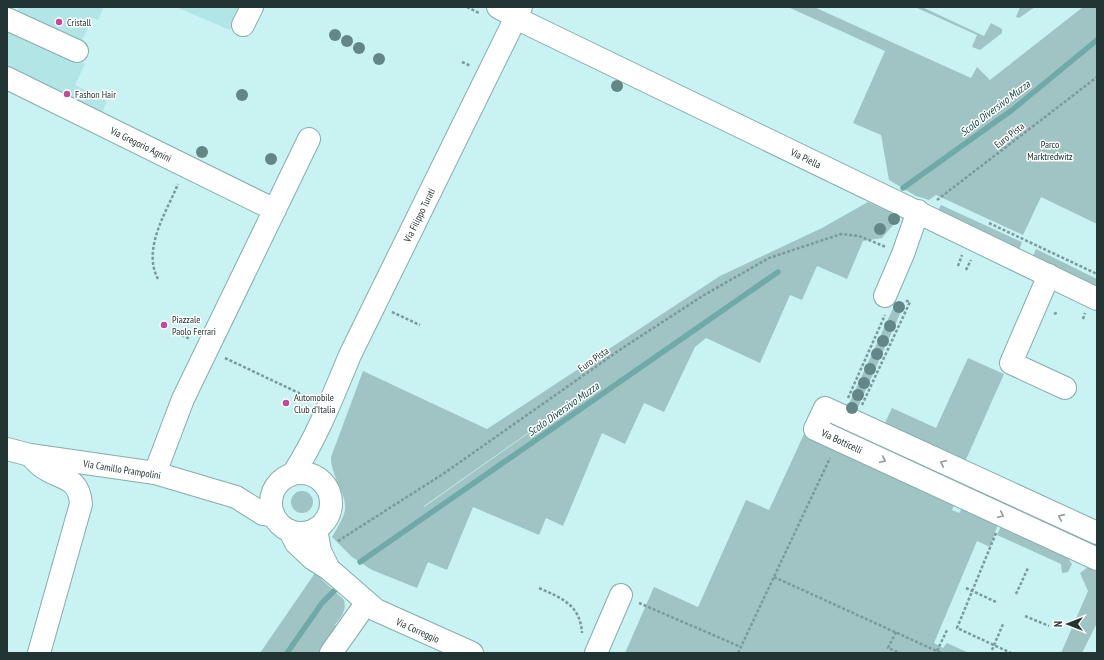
<svg xmlns="http://www.w3.org/2000/svg" width="1104" height="660" font-family="'PT Sans Narrow',sans-serif">
<style>
.built{fill:#b2e6e6}
.green{fill:#9fc4c3;fill-rule:evenodd}
.lines{fill:none;stroke-linecap:round;stroke-linejoin:round}
.stream{stroke:#6faaa9;stroke-width:5.5}
.minor-casing{stroke:#84adac;stroke-width:24}
.major-casing{stroke:#84adac;stroke-width:24}
.path{stroke:#7b9a9a;stroke-width:2.5;stroke-dasharray:3 2;stroke-linecap:butt}
.minor{stroke:#fff;stroke-width:22}
.major{stroke:#fff;stroke-width:22}
.tree{fill:#638787}
.oneway{stroke:#919a9a}
.poi-dot{fill:#c2499c;stroke:#fff;stroke-width:1.5}
.labels{text-anchor:middle;stroke-width:3;stroke-linejoin:round;paint-order:stroke}
.poi-label{font-size:10px;fill:#233434;stroke:#fff;text-anchor:start}
.street-label{font-size:10px;fill:#233434;stroke:#fff}
.park-label{font-size:10px;fill:#112f2f;stroke:#fff}
.water-label{font-size:11px;font-style:italic;fill:#104646;stroke:#fff}
</style>
<rect width="100%" height="100%" fill="#c8f3f2"/>
<!-- built -->
<path class="built" d="M19 7H104L98 20 93 18 79 46 16 14Z
M176 7H241L230 30Z
M7 26 85 64 75 85 107 101 102 113 7 67Z"/>
<!-- green -->
<path class="green" d="M788 7H814L971 78 977 67 990 80 1083 7H1097V224L1041 197 1023 235 936 195 929 200 916 196 889 180 881 135 853 123 885 51Z
M915 7H922L984 36 991 23 1002 29V33L980 50 972 47 977 35Z
M1020 7H1035L1019 18 1016 17Z
M868 202 900 217 882 238 863 241 847 279 817 266 802 300 790 295 760 363 706 338 695 347 664 412 644 403 625 444 602 433 563 526 546 518 539 535 473 507 447 570 428 562 417 588 372 570 352 557 332 537C336 530 341 522 344 514 350 496 330 477 331 457L363 371 487 429 720 276 822 228ZM559 411H560L424 507V506Z
M941 205 1022 242 1019 250 937 212Z
M1036 249 1097 279V287L1033 256Z
M896 302 904 305 855 414 846 410Z
M968 358 1004 374 964 464 883 427 892 408 936 428Z
M805 432 955 502 952 510 959 513 962 508 998 524 990 547 977 541 934 643 943 648 947 643 969 653H625L654 587 698 607 746 500 769 510Z
M291 502a11 11 0 1 1 22 0a11 11 0 1 1-22 0Z
M1001 526 1067 557 1072 564 1068 572 1062 573 1061 564 997 535Z
M1088 567 1097 570V623L1082 653H1061L1088 591 1080 573Z
M315 573 344 600C347 611 341 617 335 625L339 628 321 653H260Z"/>
<g class="lines">
<!-- stream -->
<path class="stream" d="M903 188 1012 110 1097 40
M360 562 778 272
M287 653 322 603 335 590"/>
<defs>
<path id="minor" d="M498 7 524 22 1097 299
M7 19 77 51
M243 25 252 7
M7 78 275 210
M1049 275 1011 363 1065 388
M885 296 903 254 918 211
M30 455C33 458 37 463 41 466 59 480 79 475 81 504L39 653
M155 473 183 399 309 139
M316 529 320 551 329 569
M290 531 296 543 313 559 329 569 376 610 472 653
M1097 533 825 408 815 429 1097 559
M331 653 367 602
M596 653 621 595"/>
<path id="major" d="M7 449 30 455 155 473 236 497 263 514 274 516
M271 503a30 30 0 1 1 60 0a30 30 0 1 1-60 0Z
M293 474C317 437 333 396 350 355L521 7"/>
</defs>
<!-- minor casing -->
<use href="#minor" class="minor-casing"/>
<!-- major casing -->
<use href="#major" class="major-casing"/>
<!-- path -->
<path class="path" d="M467 7 479 13
M462 62 471 66
M937 200 1097 77
M989 223 1097 274
M958 266 962 255
M966 270 971 260
M158 279C142 249 166 213 178 184
M392 312 420 325
M1054 314 1058 312
M1083 319 1085 313
M177 333 190 339
M225 358 301 394 310 401
M848 398 885 315
M862 405 910 302 904 300
M996 533 957 628 1011 653
M338 541 443 474 621 349 704 295 769 258 841 234 859 236 886 247
M774 577 941 653
M539 588C561 598 580 604 582 633
M966 588 996 602
M1016 594 1028 568
M639 603 741 647
M1025 616 1049 626
M896 632 888 648 900 653
M992 650 1003 624
M937 651 947 630
M738 653 830 458"/>
<!-- minor -->
<use href="#minor" class="minor"/>
<!-- major -->
<use href="#major" class="major"/>
</g>
<!-- trees -->
<g class="tree">
<circle cx="335" cy="35" r="6"/>
<circle cx="347" cy="41" r="6"/>
<circle cx="359" cy="48" r="6"/>
<circle cx="379" cy="59" r="6"/>
<circle cx="617" cy="86" r="6"/>
<circle cx="242" cy="95" r="6"/>
<circle cx="202" cy="152" r="6"/>
<circle cx="271" cy="159" r="6"/>
<circle cx="894" cy="219" r="6"/>
<circle cx="880" cy="229" r="6"/>
<circle cx="899" cy="307" r="6"/>
<circle cx="890" cy="326" r="6"/>
<circle cx="883" cy="341" r="6"/>
<circle cx="877" cy="354" r="6"/>
<circle cx="870" cy="369" r="6"/>
<circle cx="864" cy="383" r="6"/>
<circle cx="858" cy="395" r="6"/>
<circle cx="852" cy="408" r="6"/>
</g>
<!-- one-way arrows -->
<defs><path id="oneway-chevron" d="M-2-3.5L2.5 0L-2 3.5" fill="none" stroke-width="1.6" stroke-linecap="round" stroke-linejoin="round"/></defs>
<g class="oneway">
<use href="#oneway-chevron" transform="translate(883 460) rotate(25)"/>
<use href="#oneway-chevron" transform="translate(943 463) rotate(-155)"/>
<use href="#oneway-chevron" transform="translate(1001 515) rotate(25)"/>
<use href="#oneway-chevron" transform="translate(1061 517) rotate(-156)"/>
</g>
<!-- markers -->
<g class="poi-dot">
<circle cx="59" cy="22" r="4"/>
<circle cx="67" cy="94" r="4"/>
<circle cx="164" cy="325" r="4"/>
<circle cx="286" cy="403" r="4"/>
</g>
<g class="labels">
<!-- poi labels -->
<g class="poi-label">
<text x="67" y="26">Cristall</text>
<text x="75" y="98">Fashon Hair</text>
<text x="172" y="323">Piazzale<tspan x="172" dy="12">Paolo Ferrari</tspan></text>
<text x="294" y="401">Automobile<tspan x="294" dy="12">Club d'Italia</tspan></text>
</g>
<!-- street labels -->
<g class="street-label">
<text transform="translate(1009 135) rotate(-38)" y="4">Euro Pista</text>
<text transform="translate(141 144) rotate(26)" y="4">Via Gregorio Agnini</text>
<text transform="translate(806 158) rotate(26)" y="4">Via Piella</text>
<text transform="translate(419 215) rotate(-64)" y="4">Via Filippo Turati</text>
<text transform="translate(593 359) rotate(-35)" y="4">Euro Pista</text>
<text transform="translate(842 441) rotate(25)" y="4">Via Botticelli</text>
<text transform="translate(122 469) rotate(9)" y="4">Via Camillo Prampolini</text>
<text transform="translate(418 630) rotate(24)" y="4">Via Correggio</text>
</g>
<!-- park labels -->
<g class="park-label">
<text x="1050" y="148">Parco<tspan x="1050" dy="12">Marktredwitz</tspan></text>
</g>
<!-- water labels -->
<g class="water-label">
<text transform="translate(995 108) rotate(-37)" y="4">Scolo Diversivo Muzza</text>
<text transform="translate(563 409) rotate(-35)" y="4">Scolo Diversivo Muzza</text>
</g>
</g>
<!-- border -->
<rect width="1104" height="660" fill="none" stroke="#233434" stroke-width="16"/>
<!-- north arrow -->
<g transform="translate(1068 624) rotate(270)" stroke="#ffffff" stroke-width="3" paint-order="stroke">
<path d="M0-3L7 15L0 10L-7 15Z" fill="#233434"/>
<text y="-6" font-size="11" font-weight="bold" text-anchor="middle" fill="#233434">N</text>
</g>
</svg>
